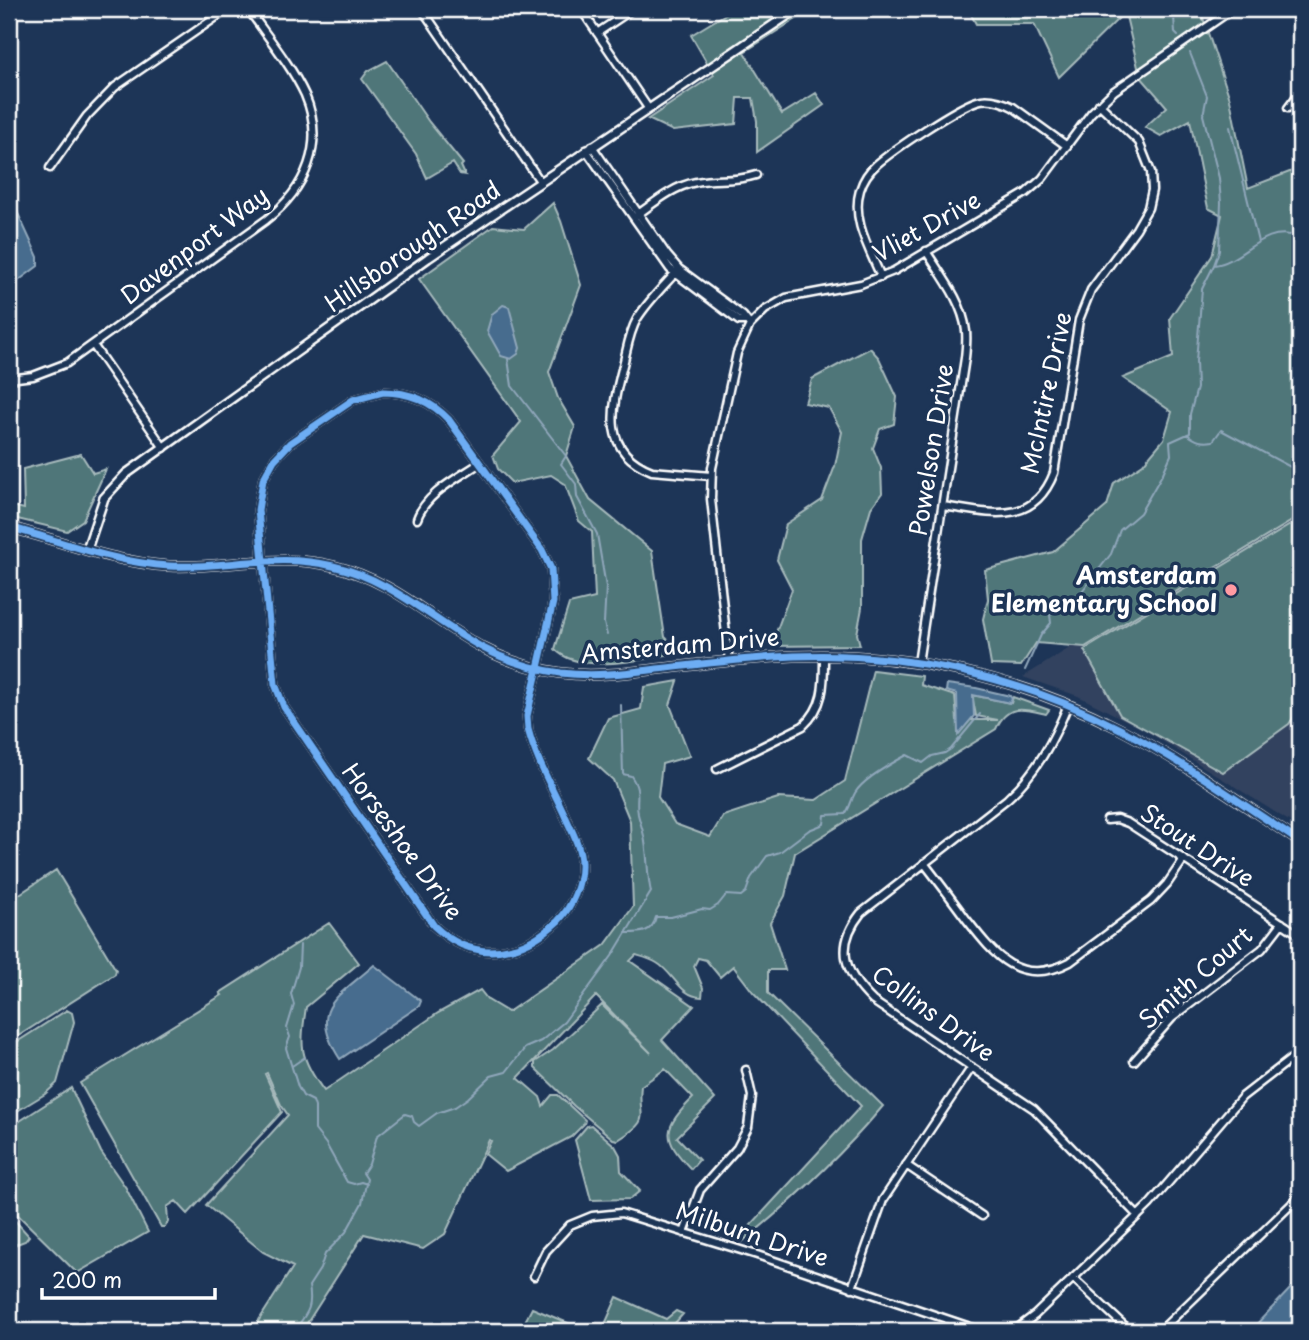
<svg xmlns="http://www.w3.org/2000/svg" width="1309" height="1340" font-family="'Playpen Sans',sans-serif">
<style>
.built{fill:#32425f}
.green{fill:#4f7679;stroke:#a7babc;stroke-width:2}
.water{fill:#466c8e;stroke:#90a7bb;stroke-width:2}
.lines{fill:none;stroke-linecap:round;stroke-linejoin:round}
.stream{stroke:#90a7bb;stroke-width:2}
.minor-casing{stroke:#fff;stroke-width:11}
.tertiary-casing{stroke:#fff;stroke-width:12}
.minor{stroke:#1d3557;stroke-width:6}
.tertiary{stroke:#1d3557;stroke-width:7}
.cycleway-casing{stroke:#1d3557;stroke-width:11}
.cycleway{stroke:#6dadf4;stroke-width:7}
.poi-dot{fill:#ff9aa2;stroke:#1d3557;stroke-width:2.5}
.labels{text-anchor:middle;stroke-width:7;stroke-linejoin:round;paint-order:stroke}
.street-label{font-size:24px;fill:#fff;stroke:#1d3557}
.poi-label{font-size:24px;font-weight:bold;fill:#fff;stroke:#1d3557;text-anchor:end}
</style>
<rect width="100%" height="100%" fill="#1d3557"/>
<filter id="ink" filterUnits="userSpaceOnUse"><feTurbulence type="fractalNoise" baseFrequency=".0143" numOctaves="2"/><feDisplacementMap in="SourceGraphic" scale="14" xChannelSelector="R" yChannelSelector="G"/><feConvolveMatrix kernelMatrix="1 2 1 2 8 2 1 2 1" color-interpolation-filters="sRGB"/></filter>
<g filter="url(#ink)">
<!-- built -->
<path class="built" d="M1300 504V828L1145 730 1078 696 1023 677Z"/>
<!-- green -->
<path class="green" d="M734 9H812L744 52 782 114 816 93 824 105 757 152V121L753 98H738L736 124 673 131 648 119 714 75 691 35Z
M968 9H1200L1230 99 1248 188 1300 168V516L1085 647 1036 643 1021 666 991 665 983 619 988 599 985 570 1053 552 1107 506 1114 483 1143 464 1164 439 1172 412 1123 378 1173 357 1170 318 1212 256 1222 215 1208 208 1190 120 1161 136 1145 127 1167 107 1140 76 1125 12 1059 77 1034 24H976Z
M387 61 429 122 463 164 461 166 465 175 460 174 453 163 427 178 416 154 362 79 368 71Z
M553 203 561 221 581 285 549 372 558 398 575 427 566 456 590 500 652 551 665 637 681 652C649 658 579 676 555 649L569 604 595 598 592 532 579 521 565 484 551 475 512 483 498 469 493 455 521 422 419 279 493 226 524 229Z
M870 348 879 358 897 397 894 424 880 429 873 448 881 468 882 493 871 508 862 539V608L857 634 860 645 771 646 792 589 777 560 786 524 822 500 835 466 842 432 829 408 805 403 812 379Z
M81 454 93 473 106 469 83 520 67 531 9 517V505L24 509 23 469Z
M1300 519V708L1289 724 1223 772 1120 715 1084 650Z
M873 670 922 676 921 685 955 696 957 720H998L976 716 972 695 1011 703 1013 697 1049 710 1046 714C1024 709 1007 703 996 729L795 853 785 896 770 923 785 970H768V993L883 1106C841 1156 793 1201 742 1242L751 1225 861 1106 753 992 733 966 720 977 706 960 698 958 694 966 703 988 702 997C680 997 674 973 657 963 651 959 643 957 636 955L630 961 694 1006 662 1040 715 1099 677 1137 699 1160 691 1169C661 1138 663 1128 693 1098L665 1069 641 1086C637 1118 654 1118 618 1140L613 1139 574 1106 535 1068V1062L553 1050 602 1005 651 1053 596 996 518 1078 540 1097 543 1106 552 1095H558L585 1120 584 1124 571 1137 506 1171 485 1154 491 1141 489 1140 445 1234 423 1249 364 1234 302 1331H252L293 1267 263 1252 206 1205 288 1115 281 1105 267 1073 265 1074 282 1112 188 1214 176 1201 167 1207 168 1222 165 1227H161L80 1083 222 995 220 993 329 923 359 963 306 1007C300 1047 299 1057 324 1091L438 1013 480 990 488 1000 508 1012 605 945 633 907 630 821 613 780 589 758 608 718 641 709 644 687 678 681 670 705 690 756 662 764 658 797 675 824 710 837 723 816 778 798 816 800 845 781Z
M56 870 116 970 115 974 9 1042V901Z
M67 1010 72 1013 74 1022 57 1083 45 1094 9 1116V1047Z
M71 1088 101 1152 126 1188 148 1232 77 1273 9 1206V1128Z
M591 1125 615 1146 620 1155 621 1171 640 1191 630 1199 591 1200 575 1140 587 1126Z
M9 1214 29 1236 25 1241 9 1247Z
M617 1297 666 1319 676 1311 683 1314 668 1331H602Z
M532 1308 587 1331H520Z"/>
<!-- water -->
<path class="water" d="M9 194 38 257V266L10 287Z
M503 305 509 307 520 348 518 354 511 359 501 356 487 331 492 314Z
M947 684 976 688 1010 696 1012 699 1010 703 973 695 974 716 958 735 957 694 946 691Z
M374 965 421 1001 419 1006 340 1059C307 1008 337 998 374 965Z
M1300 1285V1331H1250L1292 1287Z"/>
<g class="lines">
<!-- stream -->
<path class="stream" d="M1177 9 1174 16 1175 33 1178 36
M1190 53 1207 96 1203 115 1219 178 1221 203 1219 251 1214 265
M1230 127 1258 242
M508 359 512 386 566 456 561 464 576 484 577 497 597 534 606 587 604 623 607 635
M1187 434C1196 441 1202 443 1213 441L1221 430 1300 472
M1025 670 1041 635 1051 623 1050 615 1075 600 1111 554 1120 530 1140 513 1163 473 1171 455 1170 442 1190 433V414L1197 388 1196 361 1202 289 1214 265C1243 262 1263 224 1297 237
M627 933C641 933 652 933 656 917H671L702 909 710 910 718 905 726 895 741 896 746 892 751 878 767 856 780 852 809 830 824 824 825 815 845 814C850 808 851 800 855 793 863 779 892 763 907 755L923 763 932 756 945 753 951 749 980 714
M300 945 299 967 291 994 294 1005 287 1028 290 1037 286 1048 298 1087 303 1096 313 1101 315 1107V1130L326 1144 347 1182 354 1184 361 1182 367 1184
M292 1066 305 1057
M294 1331C307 1313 313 1309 309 1286L320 1269 325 1254 346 1232 362 1203 367 1179 363 1173 369 1164 377 1136 405 1114 412 1116 414 1122 419 1126 437 1113 455 1107 468 1098 491 1076 506 1072 525 1048 541 1041 564 1022 612 956 651 892C647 875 648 859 645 842 644 832 640 823 638 814 635 797 642 792 631 776L623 774 621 705"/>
<defs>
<path id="minor" d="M422 9 540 181
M581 9 648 108
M597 33 633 9
M1288 108 1300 92
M592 146 667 255 679 269 743 316 750 325
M586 150 670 269 739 321H745
M50 168 87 116 115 87 228 9
M637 215C655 202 674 186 696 182 718 177 731 183 756 175
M679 269C665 285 648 301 637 319 629 333 627 350 623 365 612 408 600 451 652 471L711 476
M881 277C870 250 851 220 860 190 863 180 869 171 877 164 895 149 955 108 977 101 989 97 1003 102 1013 107L1067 146
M93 345 164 448
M9 379 33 376 67 363 266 220C306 189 326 144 305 95 291 65 267 36 248 9
M383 392C409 392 431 401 449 420L542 550 551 569 553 602 527 716 528 729C536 760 553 789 566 818 572 831 581 848 581 863 582 883 572 907 558 921 545 933 530 944 512 948 483 956 456 947 434 926L284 707 275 684 258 510 263 480 274 460 290 443 353 400Z
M943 506C990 513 1033 527 1054 473L1079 320 1091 290 1136 229 1148 208 1152 190 1151 172 1139 142 1099 104
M417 519C426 493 458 478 480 463
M729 661 711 499 712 468 737 353 750 325 765 310 786 298 861 284 894 271 1026 193 1042 179 1091 113 1114 91 1233 9
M918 663 965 358C966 349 967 340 966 331 963 302 941 275 926 251
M1068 705C1053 741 1037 772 1007 799L861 913C834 947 845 974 873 1001L1034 1109 1138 1216
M717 769 803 726C825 706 824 683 824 656
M1107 820 1117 819 1128 823 1300 935
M924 863C939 882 953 901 967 920 995 956 1020 988 1070 962L1151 901 1167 884 1184 859
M1134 1061 1172 1018 1262 949 1282 923
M906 1165 982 1216
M684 1233 700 1190 737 1148 748 1127 752 1096 746 1070
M534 1276 546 1251 570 1225 592 1216 621 1213 757 1255 982 1331
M1073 1278 1130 1331
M852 1288 883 1200 972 1067
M1007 1331 1019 1327 1035 1315 1150 1204 1242 1097 1300 1052
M1160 1331 1300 1196"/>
<path id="tertiary" d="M9 527C61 541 115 563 169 566 224 569 278 552 333 566 393 580 431 620 483 648 507 661 534 669 561 673 594 677 625 673 657 669 703 664 748 658 794 656 906 651 1020 677 1120 729 1182 761 1241 803 1300 842
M87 549 104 498 126 474 428 258 797 9"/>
</defs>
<!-- minor casing -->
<use href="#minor" class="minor-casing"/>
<!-- tertiary casing -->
<use href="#tertiary" class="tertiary-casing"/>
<!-- minor -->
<use href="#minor" class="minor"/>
<!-- tertiary -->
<use href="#tertiary" class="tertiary"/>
<defs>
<path id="cycleway" d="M383 392C409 392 431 401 449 420L542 550 551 569 553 602 527 716 528 729C536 760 553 789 566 818 572 831 581 848 581 863 582 883 572 907 558 921 545 933 530 944 512 948 483 956 456 947 434 926L284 707 275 684 258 510 263 480 274 460 290 443 353 400Z
M9 527C61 541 115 563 169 566 224 569 278 552 333 566 393 580 431 620 483 648 507 661 534 669 561 673 594 677 625 673 657 669 703 664 748 658 794 656 906 651 1020 677 1120 729 1182 761 1241 803 1300 842"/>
</defs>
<!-- cycleway casing -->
<use href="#cycleway" class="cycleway-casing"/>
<!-- cycleway -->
<use href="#cycleway" class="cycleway"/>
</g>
</g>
<!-- markers -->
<circle class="poi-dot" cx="1231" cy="590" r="7"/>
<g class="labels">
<!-- street labels -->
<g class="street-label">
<text transform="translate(927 227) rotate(-29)" y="8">Vliet Drive</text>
<text transform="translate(195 246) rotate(-37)" y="8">Davenport Way</text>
<text transform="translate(413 247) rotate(-35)" y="8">Hillsborough Road</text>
<text transform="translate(1047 393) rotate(-78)" y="8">McIntire Drive</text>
<text transform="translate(932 450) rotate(-81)" y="8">Powelson Drive</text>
<text transform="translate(680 646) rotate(-5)" y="8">Amsterdam Drive</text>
<text transform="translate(402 842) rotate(54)" y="8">Horseshoe Drive</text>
<text transform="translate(1197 846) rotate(33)" y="8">Stout Drive</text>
<text transform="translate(1196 978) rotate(-41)" y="8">Smith Court</text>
<text transform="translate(933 1014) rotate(36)" y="8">Collins Drive</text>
<text transform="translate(752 1235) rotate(18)" y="8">Milburn Drive</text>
</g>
<!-- poi labels -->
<g class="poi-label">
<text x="1217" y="584">Amsterdam<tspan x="1217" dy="28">Elementary School</tspan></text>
</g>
</g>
<!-- margin -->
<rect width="1309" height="1340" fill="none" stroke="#1d3557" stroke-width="35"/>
<rect x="18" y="18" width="1274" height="1305" fill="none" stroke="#fff" stroke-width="2.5" filter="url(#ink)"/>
<!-- scale -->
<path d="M42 1288v10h173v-10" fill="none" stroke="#ffffff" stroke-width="3.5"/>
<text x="52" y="1288" font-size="21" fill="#ffffff" stroke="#1d3557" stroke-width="5" paint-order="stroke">200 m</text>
</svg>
